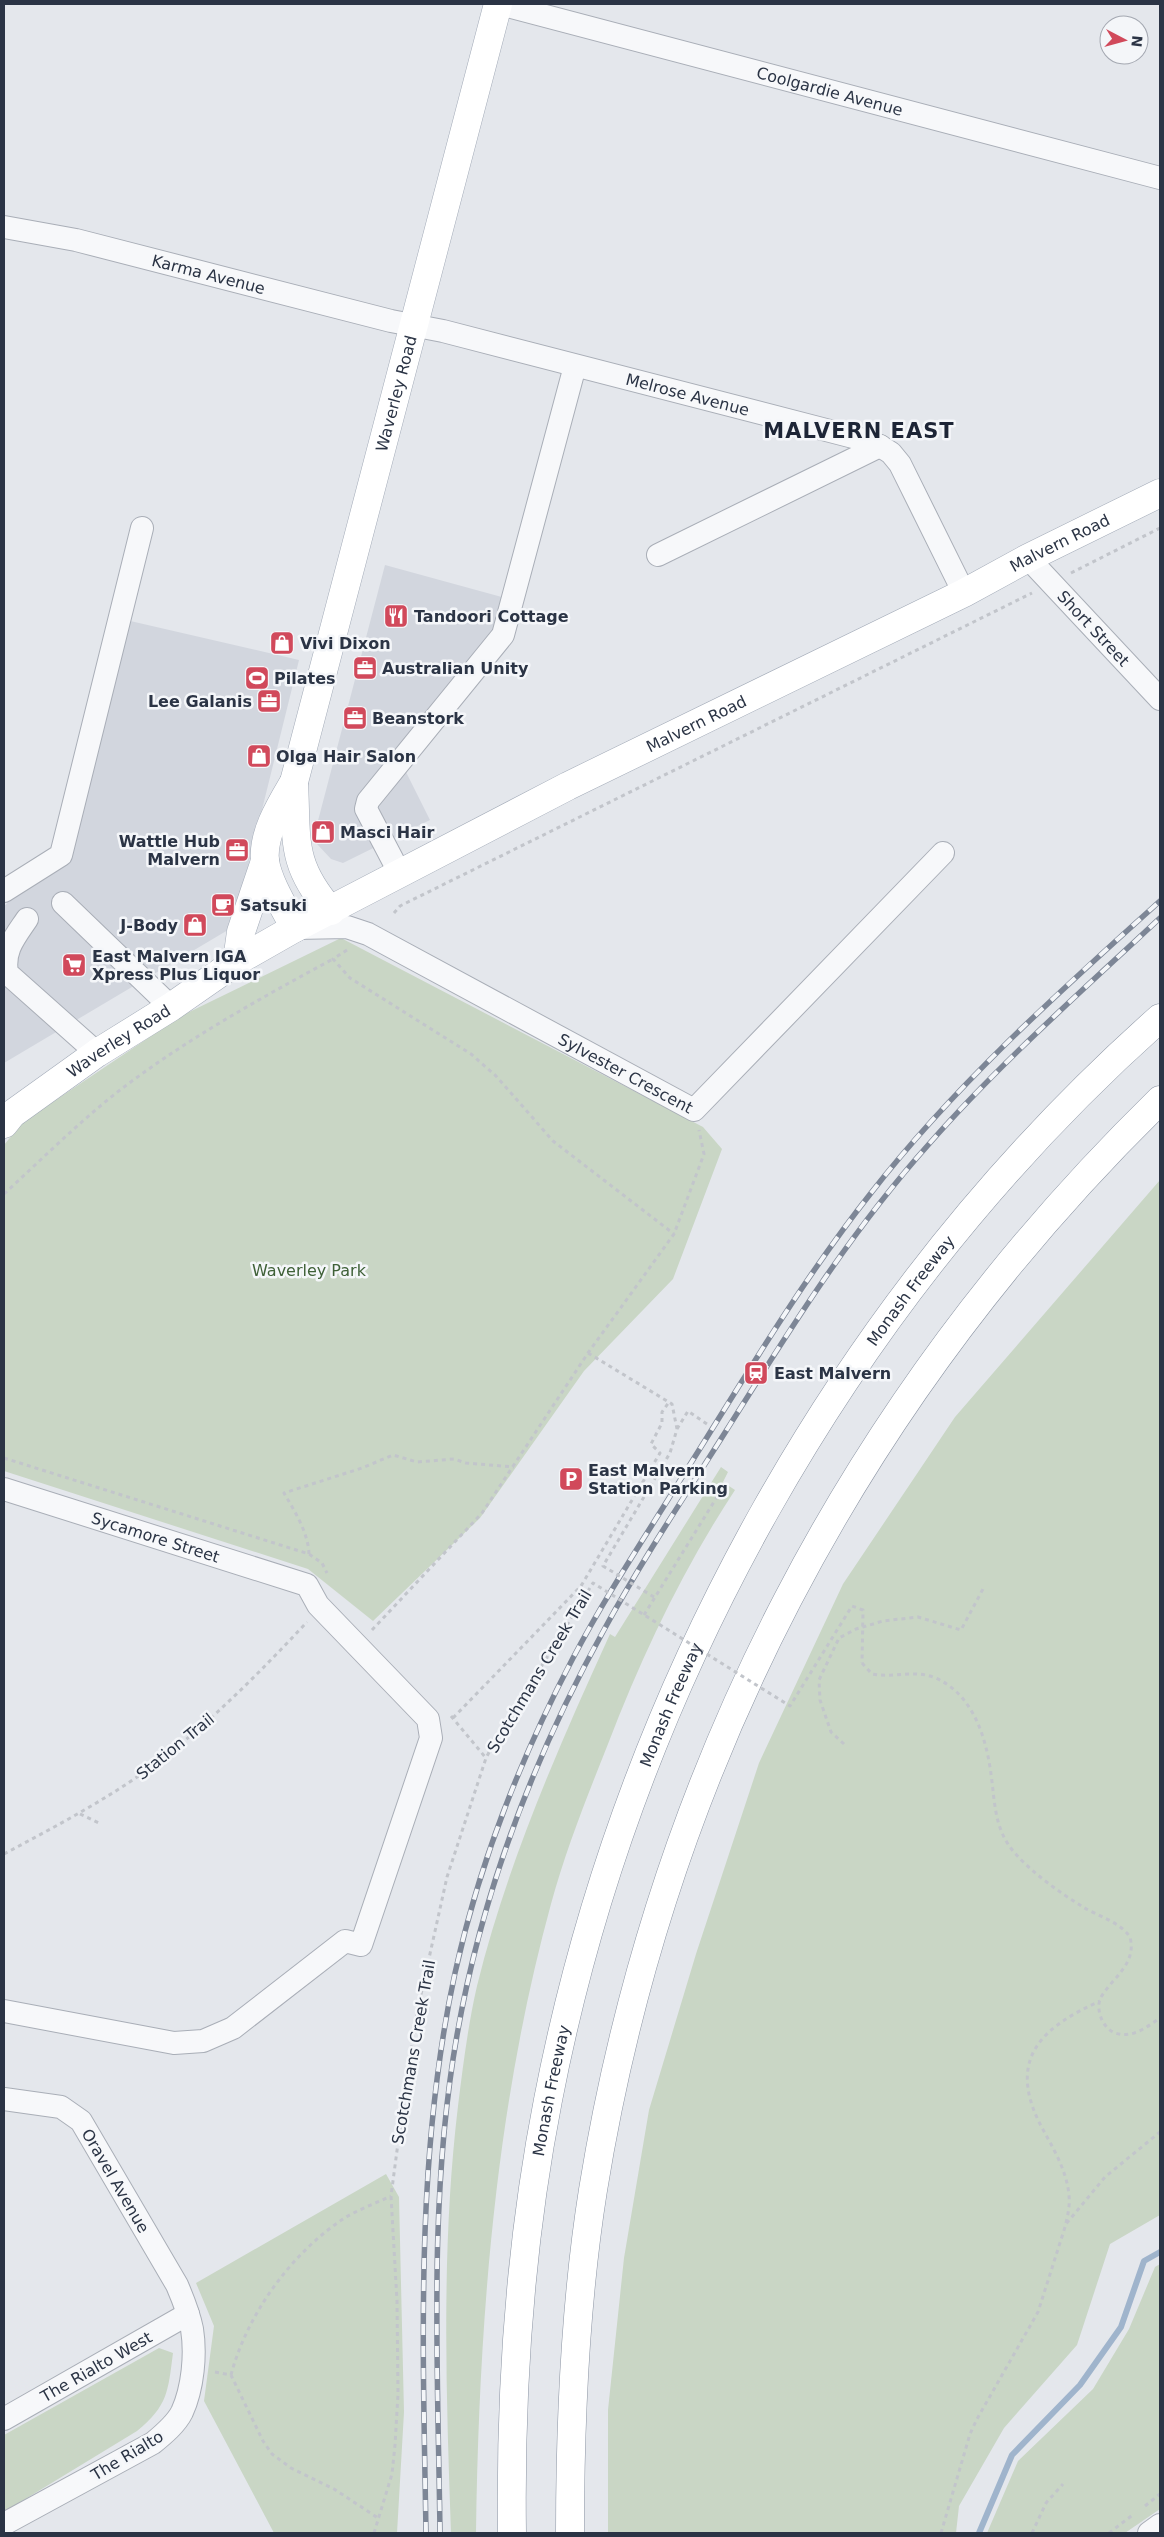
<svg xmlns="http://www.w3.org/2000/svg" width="1164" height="2537" font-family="'DejaVu Sans',sans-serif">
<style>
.built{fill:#d2d6de}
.green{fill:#c9d6c5}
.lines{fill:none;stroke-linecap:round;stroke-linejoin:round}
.stream{stroke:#9fb4cc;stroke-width:6}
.minor-casing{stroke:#a9aeb7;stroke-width:24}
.major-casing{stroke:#a3abb8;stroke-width:29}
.highway-casing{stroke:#8b94a3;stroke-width:29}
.path{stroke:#c2c5cb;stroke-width:3;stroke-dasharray:4 4;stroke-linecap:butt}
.minor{stroke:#f7f8fa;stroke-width:22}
.major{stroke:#fff;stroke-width:28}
.highway{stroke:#fff;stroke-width:28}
.rail-casing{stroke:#7d8696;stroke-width:5.5}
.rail{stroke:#f4f6f9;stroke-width:4;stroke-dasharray:11;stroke-linecap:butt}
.path-bridge{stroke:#c2c5cb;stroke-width:3;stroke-dasharray:4 4;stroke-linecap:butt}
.labels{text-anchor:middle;stroke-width:5;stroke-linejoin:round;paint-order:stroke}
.street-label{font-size:16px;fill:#2b3445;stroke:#f4f6f9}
.poi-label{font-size:16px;font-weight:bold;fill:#2b3445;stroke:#f4f6f9;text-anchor:start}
.park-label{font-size:16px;fill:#3f6138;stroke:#f4f6f9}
.district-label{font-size:21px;font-weight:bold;letter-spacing:1px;fill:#1d2536;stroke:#f4f6f9}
</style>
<rect width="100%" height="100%" fill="#e4e7ec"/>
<!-- built -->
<path class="built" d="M385 565 509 599 506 641 404 768 430 820 343 863 331 859 317 844 314 836Z
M126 620 299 660 233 927 4 1063V906L64 856Z"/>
<!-- green -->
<path class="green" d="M341 938 703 1127 722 1149 673 1279 584 1371 480 1518 373 1621 308 1569 4 1471V1145L23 1122 181 1016Z
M1160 1180V2215L1110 2244 1077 2345 1004 2428 959 2506 956 2533H608V2410L624 2258 649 2110 696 1954 759 1763 843 1584 955 1417Z
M721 1467 728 1472 723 1482 735 1490C683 1569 642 1655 608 1744 587 1797 566 1849 551 1904 495 2108 479 2322 476 2533H451C446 2391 441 2248 458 2106 463 2066 468 2025 477 1986 507 1864 558 1748 610 1634L615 1637Z
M386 2174 399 2197 404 2412 397 2533H274L204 2401 214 2326 196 2283Z
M1160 2264V2509L1125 2533H987L1018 2461 1093 2389 1129 2329 1155 2267Z
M159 2348 173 2353C168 2391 168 2406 137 2431L4 2512V2435Z"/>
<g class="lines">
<!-- stream -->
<path class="stream" d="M979 2533 1012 2455 1080 2385 1121 2327 1144 2261 1160 2252"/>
<defs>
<g id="minor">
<path id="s1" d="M500 4 1160 178"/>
<path id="s2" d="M4 227 76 240 391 321 443 331 857 438 880 446 891 453 900 464 964 593"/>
<path d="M658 555 880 446"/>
<path id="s3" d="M1028 558 1160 699"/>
<path d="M400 874 366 809 368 801 503 635 575 366"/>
<path d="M4 891 61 855 142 528"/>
<path d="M63 903 171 1007"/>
<path d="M27 919C15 937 3 950 7 973L97 1053"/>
<path id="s4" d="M296 928 347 927 368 934 694 1110 943 853"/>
<path id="s5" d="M4 1489 307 1585 318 1605 428 1719 431 1738 361 1945 345 1941 233 2028 203 2041 174 2043 4 2011"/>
<path id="s6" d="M4 2099 61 2107 81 2121 177 2285C183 2299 189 2314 192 2329 196 2354 193 2388 182 2412 176 2424 164 2434 153 2443L4 2524"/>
<path id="s7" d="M4 2419 188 2314"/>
<path d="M1149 2533 1160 2525"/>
</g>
<g id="major">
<path d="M294 782C297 840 290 864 331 911"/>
<path id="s8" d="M295 928C285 909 268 882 265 861 262 834 281 804 294 782L498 4"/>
<path d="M237 961 241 932 265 861"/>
<path id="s9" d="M4 1124 12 1114 97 1053 171 1007 237 961 295 928 568 786 964 593 1028 558 1160 493"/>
</g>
<g id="highway">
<path id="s10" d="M512 2533C510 2388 520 2243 548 2100 628 1687 846 1297 1160 1018"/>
<path d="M570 2533C570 2419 575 2303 593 2190 661 1770 856 1397 1160 1100"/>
</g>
</defs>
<!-- minor casing -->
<use href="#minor" class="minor-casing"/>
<!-- major casing -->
<use href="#major" class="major-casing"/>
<!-- highway casing -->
<use href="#highway" class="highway-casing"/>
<!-- path -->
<path class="path" d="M1071 573 1160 528
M394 913 400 906 1032 593
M347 950 333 959 350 978 471 1054 496 1076 553 1141 674 1234
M4 1194C42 1159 79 1122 120 1090 187 1039 259 999 333 959
M588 1353 672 1404 677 1429 670 1453
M677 1429 688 1411 707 1424
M4 1458 309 1554 322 1563 327 1573
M309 1554C308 1532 295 1512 284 1493L362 1468 393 1455 417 1462 454 1459 466 1463 514 1467
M644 1615 725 1484
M372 1630 482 1513 588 1353 674 1234 704 1154 699 1130
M862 1663 872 1674C892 1678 914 1670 933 1677 972 1692 986 1736 991 1774 995 1802 994 1829 1014 1852 1032 1873 1059 1892 1083 1907 1098 1916 1120 1922 1130 1937 1137 1964 1113 1977 1101 1997 1095 2008 1102 2028 1115 2033 1132 2039 1147 2027 1160 2018
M451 1716 486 1758
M453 1718 581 1586 660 1453 651 1444 662 1423V1412L669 1402
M844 1744 831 1732 820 1700 819 1680 839 1638 856 1629 883 1621 918 1617 961 1630 983 1589
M80 1814 99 1823
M4 1854C58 1825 114 1796 163 1758 215 1718 262 1670 307 1622
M1066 2223C1068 2214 1070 2205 1069 2196 1067 2169 1051 2145 1039 2122 1007 2056 1045 2026 1100 2001
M215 2372 231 2375 263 2441 272 2454 291 2468 334 2489 378 2518
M231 2375C247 2314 292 2252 346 2217 360 2209 376 2203 391 2196
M1145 2506 1160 2494
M374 2533 392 2474 395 2445 398 2394 397 2301 391 2196 407 2075 418 2008 447 1877 486 1758 495 1741
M941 2533 970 2434 977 2419 1038 2312 1066 2224 1105 2177 1160 2132
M1032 2533 1046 2503 1063 2484
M1109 2533 1134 2514"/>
<!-- minor -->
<use href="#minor" class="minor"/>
<!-- major -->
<use href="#major" class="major"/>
<!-- highway -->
<use href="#highway" class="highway"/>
<defs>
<path id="rail" d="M426 2533C423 2346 415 2157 455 1973 479 1864 521 1757 573 1658 605 1597 643 1540 679 1482 741 1384 799 1284 871 1193 955 1085 1059 992 1160 901
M440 2533C438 2367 428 2199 457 2035 482 1893 535 1754 605 1628 642 1560 685 1496 726 1431 788 1332 851 1231 929 1144 1000 1063 1082 991 1160 918"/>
</defs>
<!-- rail casing -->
<use href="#rail" class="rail-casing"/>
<!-- rail -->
<use href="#rail" class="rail"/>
<!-- path-bridge -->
<path class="path-bridge" d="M654 1597 603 1566 670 1453
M495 1741 593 1583 790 1706 852 1606 863 1610 862 1663"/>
</g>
<!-- icons -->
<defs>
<symbol id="restaurant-square" viewBox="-11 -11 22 22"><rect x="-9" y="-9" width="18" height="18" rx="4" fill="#d1495b" stroke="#f4f6f9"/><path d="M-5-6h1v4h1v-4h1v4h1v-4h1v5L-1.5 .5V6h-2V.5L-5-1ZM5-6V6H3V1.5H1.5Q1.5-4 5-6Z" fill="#fff"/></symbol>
<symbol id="shop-square" viewBox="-11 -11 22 22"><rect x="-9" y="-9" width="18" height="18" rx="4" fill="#d1495b" stroke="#f4f6f9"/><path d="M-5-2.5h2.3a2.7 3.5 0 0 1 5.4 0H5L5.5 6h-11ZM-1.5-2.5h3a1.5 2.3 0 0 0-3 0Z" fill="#fff"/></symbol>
<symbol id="office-square" viewBox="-11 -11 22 22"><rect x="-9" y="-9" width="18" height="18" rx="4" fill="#d1495b" stroke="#f4f6f9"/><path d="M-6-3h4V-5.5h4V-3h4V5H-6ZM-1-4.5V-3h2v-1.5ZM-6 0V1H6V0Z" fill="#fff"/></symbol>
<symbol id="stadium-square" viewBox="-11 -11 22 22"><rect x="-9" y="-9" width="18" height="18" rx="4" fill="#d1495b" stroke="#f4f6f9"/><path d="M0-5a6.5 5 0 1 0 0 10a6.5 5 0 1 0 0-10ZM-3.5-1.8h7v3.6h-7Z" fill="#fff"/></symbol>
<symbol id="cafe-square" viewBox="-11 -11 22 22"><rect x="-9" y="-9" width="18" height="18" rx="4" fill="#d1495b" stroke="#f4f6f9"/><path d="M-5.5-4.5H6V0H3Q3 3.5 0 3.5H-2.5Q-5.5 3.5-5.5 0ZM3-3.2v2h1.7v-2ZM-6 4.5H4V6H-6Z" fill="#fff"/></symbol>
<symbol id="supermarket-square" viewBox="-11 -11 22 22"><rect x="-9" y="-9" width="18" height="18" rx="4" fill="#d1495b" stroke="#f4f6f9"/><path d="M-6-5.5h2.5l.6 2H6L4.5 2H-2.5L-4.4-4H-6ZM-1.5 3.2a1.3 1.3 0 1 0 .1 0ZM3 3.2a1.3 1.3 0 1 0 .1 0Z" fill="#fff"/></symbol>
<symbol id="station-square" viewBox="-11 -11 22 22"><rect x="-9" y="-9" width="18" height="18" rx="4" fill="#d1495b" stroke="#f4f6f9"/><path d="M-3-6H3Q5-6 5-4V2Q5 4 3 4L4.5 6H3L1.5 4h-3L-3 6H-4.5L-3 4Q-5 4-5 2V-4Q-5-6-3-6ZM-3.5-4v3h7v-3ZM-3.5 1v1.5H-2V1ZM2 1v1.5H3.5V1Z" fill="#fff"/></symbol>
<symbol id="parking-square" viewBox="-11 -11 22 22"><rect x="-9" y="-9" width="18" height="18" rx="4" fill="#d1495b" stroke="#f4f6f9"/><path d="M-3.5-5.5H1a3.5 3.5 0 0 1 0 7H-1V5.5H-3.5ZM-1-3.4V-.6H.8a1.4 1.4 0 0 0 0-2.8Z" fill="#fff"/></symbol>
</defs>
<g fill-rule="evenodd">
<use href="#restaurant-square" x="382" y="602" width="28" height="28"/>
<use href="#shop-square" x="268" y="629" width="28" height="28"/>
<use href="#office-square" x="351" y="654" width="28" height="28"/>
<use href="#stadium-square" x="243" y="664" width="28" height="28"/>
<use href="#office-square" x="255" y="687" width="28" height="28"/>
<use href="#office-square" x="341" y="704" width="28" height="28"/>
<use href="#shop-square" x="245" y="742" width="28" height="28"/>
<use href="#shop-square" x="309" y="818" width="28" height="28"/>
<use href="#office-square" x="223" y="836" width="28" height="28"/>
<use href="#cafe-square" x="209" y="891" width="28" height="28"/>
<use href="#shop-square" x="181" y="911" width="28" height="28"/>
<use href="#supermarket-square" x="60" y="951" width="28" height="28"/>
<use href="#station-square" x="742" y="1359" width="28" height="28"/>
<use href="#parking-square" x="557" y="1465" width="28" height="28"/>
</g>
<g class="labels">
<!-- street labels -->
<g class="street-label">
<text dy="6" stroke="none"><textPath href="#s1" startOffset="341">Coolgardie Avenue</textPath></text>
<text dy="6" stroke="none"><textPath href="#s2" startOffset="210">Karma Avenue</textPath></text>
<text dy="6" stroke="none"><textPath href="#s8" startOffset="561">Waverley Road</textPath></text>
<text dy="6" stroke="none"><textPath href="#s2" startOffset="704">Melrose Avenue</textPath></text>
<text dy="6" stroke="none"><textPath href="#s9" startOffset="1208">Malvern Road</textPath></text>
<text dy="6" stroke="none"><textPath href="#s3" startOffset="96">Short Street</textPath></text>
<text dy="6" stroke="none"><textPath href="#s9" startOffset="802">Malvern Road</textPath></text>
<text dy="6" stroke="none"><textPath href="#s9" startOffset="142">Waverley Road</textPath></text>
<text dy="6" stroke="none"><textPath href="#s4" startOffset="366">Sylvester Crescent</textPath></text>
<text dy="6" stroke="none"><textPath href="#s10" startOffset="1330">Monash Freeway</textPath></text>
<text dy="6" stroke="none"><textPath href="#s5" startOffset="159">Sycamore Street</textPath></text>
<text transform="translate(539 1671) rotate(-59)" y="6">Scotchmans Creek Trail</text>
<text dy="6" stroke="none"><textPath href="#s10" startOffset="850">Monash Freeway</textPath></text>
<text transform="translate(175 1746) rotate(-39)" y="6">Station Trail</text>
<text transform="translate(413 2052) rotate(-80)" y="6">Scotchmans Creek Trail</text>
<text dy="6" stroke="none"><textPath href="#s10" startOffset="445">Monash Freeway</textPath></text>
<text dy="6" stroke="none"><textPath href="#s6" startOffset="151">Oravel Avenue</textPath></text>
<text dy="6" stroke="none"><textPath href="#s7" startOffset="106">The Rialto West</textPath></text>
<text transform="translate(127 2455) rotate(-31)" y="6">The Rialto</text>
</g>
<!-- poi labels -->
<g class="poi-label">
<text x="414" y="622">Tandoori Cottage</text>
<text x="300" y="649">Vivi Dixon</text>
<text x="382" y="674">Australian Unity</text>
<text x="274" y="684">Pilates</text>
<text x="252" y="707" text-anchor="end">Lee Galanis</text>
<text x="372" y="724">Beanstork</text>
<text x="276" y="762">Olga Hair Salon</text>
<text x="340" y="838">Masci Hair</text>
<text x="220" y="847" text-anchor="end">Wattle Hub<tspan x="220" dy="18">Malvern</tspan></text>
<text x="240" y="911">Satsuki</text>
<text x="178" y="931" text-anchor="end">J-Body</text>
<text x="92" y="962">East Malvern IGA<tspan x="92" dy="18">Xpress Plus Liquor</tspan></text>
<text x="774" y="1379">East Malvern</text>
<text x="588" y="1476">East Malvern<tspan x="588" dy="18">Station Parking</tspan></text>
</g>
<!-- park labels -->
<g class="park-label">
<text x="309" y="1276">Waverley Park</text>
</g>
<!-- district labels -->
<g class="district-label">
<text x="859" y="438">MALVERN EAST</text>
</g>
</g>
<!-- border -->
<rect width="1164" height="2537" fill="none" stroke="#2b3445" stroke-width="10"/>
<!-- north arrow -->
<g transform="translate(1124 40) rotate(96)"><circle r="24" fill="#f4f6f9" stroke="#a4a8b1"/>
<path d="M0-4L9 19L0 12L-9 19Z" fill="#d1495b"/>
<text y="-8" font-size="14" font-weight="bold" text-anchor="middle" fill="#2b3445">N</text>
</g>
</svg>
